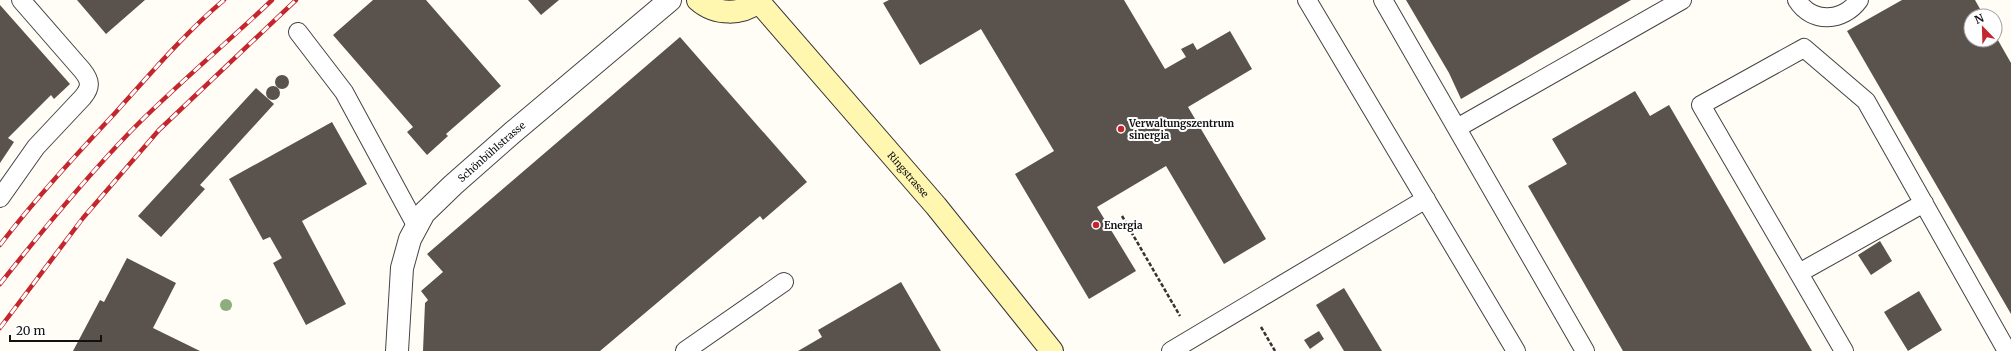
<svg xmlns="http://www.w3.org/2000/svg" width="2011" height="351" font-family="Merriweather,serif">
<style>
.building{fill:#5a524d}
.lines{fill:none;stroke-linecap:round;stroke-linejoin:round}
.service-casing{stroke:#444;stroke-width:20}
.minor-casing{stroke:#444;stroke-width:24}
.secondary-casing{stroke:#333;stroke-width:24}
.path{stroke:#333;stroke-width:2.5;stroke-dasharray:4 2;stroke-linecap:butt}
.service{stroke:#fff;stroke-width:18}
.minor{stroke:#fff;stroke-width:22}
.secondary{stroke:#fff6b0;stroke-width:22}
.rail-casing{stroke:#c4262e;stroke-width:4.5}
.rail{stroke:#fff;stroke-width:3;stroke-dasharray:9;stroke-linecap:butt}
.tree{fill:#8dad7f}
.poi-dot{fill:#c4262e;stroke:#fff;stroke-width:1.5}
.labels{text-anchor:middle;stroke-width:4;stroke-linejoin:round;paint-order:stroke}
.poi-label{font-size:10px;font-weight:bold;fill:#111;stroke:#fff;text-anchor:start}
.street-label{font-size:10px;fill:#111;stroke:#fff}
</style>
<rect width="100%" height="100%" fill="#fffdf5"/>
<!-- building -->
<path class="building" d="M77 0H145L106 34Z
M373 0H426L501 86 446 134 448 136 427 155 407 132 413 127 333 35Z
M528 0H559L541 15Z
M889 0H1124L1165 69 1186 57 1181 49 1193 43 1197 50 1230 31 1252 69 1188 107 1266 239 1224 264 1166 166 1097 207 1136 271 1089 299 1015 174 1054 151 981 29 920 65 883 3Z
M1406 0H1631L1461 99 1449 73Z
M1902 0H1975L1984 16H1971V40H1995V35L2011 63V314L1847 31Z
M0 5 70 84 54 99 51 95 8 138 14 142 0 163Z
M680 37 807 182 763 220 760 216 600 351H423L425 303 428 300 421 291 443 272 427 254Z
M275 82a7 7 0 1 1 14 0a7 7 0 1 1-14 0Z
M266 93a7 7 0 1 1 14 0a7 7 0 1 1-14 0Z
M256 88 274 104 200 185 205 189 161 237 138 216Z
M1635 91 1650 116 1669 105 1812 351H1623L1528 186 1567 164 1552 139Z
M332 122 367 184 302 221 346 304 306 325 273 263 282 258 270 237 263 240 229 179Z
M1880 241 1892 261 1871 275 1858 255Z
M127 258 176 283 153 328 200 351H73L100 300 104 302Z
M901 282 941 351H798L822 337 818 330Z
M1344 288 1382 351H1344L1316 305Z
M1919 291 1942 330 1908 351 1884 312Z
M1319 331 1324 339 1310 349 1304 340Z"/>
<g class="lines">
<defs>
<path id="service" d="M1307 0 1516 351
M1383 0 1585 351
M1797 0C1812 24 1843 22 1859 0
M298 32 344 92 416 225
M1457 128 1682 0
M0 198 36 147 83 97C91 87 91 81 82 70L21 0
M1799 273 1924 203
M685 351 784 282
M1171 351 1426 199
M1844 351 1701 105 1804 48 1866 101 2007 351"/>
<g id="minor">
<path id="s1" d="M397 351 402 268 410 239 424 213 453 185 512 133 670 0"/>
</g>
<g id="secondary">
<path d="M698 0C715 15 743 16 760 0"/>
<path id="s2" d="M759 2 936 206 1052 351"/>
</g>
</defs>
<!-- service casing -->
<use href="#service" class="service-casing"/>
<!-- minor casing -->
<use href="#minor" class="minor-casing"/>
<!-- secondary casing -->
<use href="#secondary" class="secondary-casing"/>
<!-- path -->
<path class="path" d="M1122 216 1180 316
M1261 327 1275 351"/>
<!-- service -->
<use href="#service" class="service"/>
<!-- minor -->
<use href="#minor" class="minor"/>
<!-- secondary -->
<use href="#secondary" class="secondary"/>
<defs>
<path id="rail" d="M0 245C36 198 76 155 116 112 151 73 185 33 224 0
M0 284C41 232 84 180 130 132 175 86 225 45 272 0
M0 328 83 218 159 130 296 0"/>
</defs>
<!-- rail casing -->
<use href="#rail" class="rail-casing"/>
<!-- rail -->
<use href="#rail" class="rail"/>
</g>
<!-- trees -->
<circle class="tree" cx="226" cy="305" r="6"/>
<!-- markers -->
<g class="poi-dot">
<circle cx="1121" cy="129" r="4"/>
<circle cx="1096" cy="225" r="4"/>
</g>
<g class="labels">
<!-- poi labels -->
<g class="poi-label">
<text x="1129" y="127">Verwaltungszentrum<tspan x="1129" dy="12">sinergia</tspan></text>
<text x="1104" y="229">Energia</text>
</g>
<!-- street labels -->
<g class="street-label">
<text dy="4" stroke="none"><textPath href="#s1" startOffset="234">Schönbühlstrasse</textPath></text>
<text dy="4" stroke="none"><textPath href="#s2" startOffset="228">Ringstrasse</textPath></text>
</g>
</g>
<!-- north arrow -->
<g transform="translate(1983 28) rotate(337)"><circle r="19" fill="#ffffff" stroke="#a0a0a0"/>
<path d="M0-3L7 15L0 10L-7 15Z" fill="#c4262e"/>
<text y="-6" font-size="11" font-weight="bold" text-anchor="middle" fill="#111111">N</text>
</g>
<!-- scale -->
<path d="M10 335v6h91v-6" fill="none" stroke="#111111" stroke-width="2"/>
<text x="16" y="335" font-size="12" fill="#111111" stroke="#ffffff" stroke-width="3" paint-order="stroke">20 m</text>
</svg>
